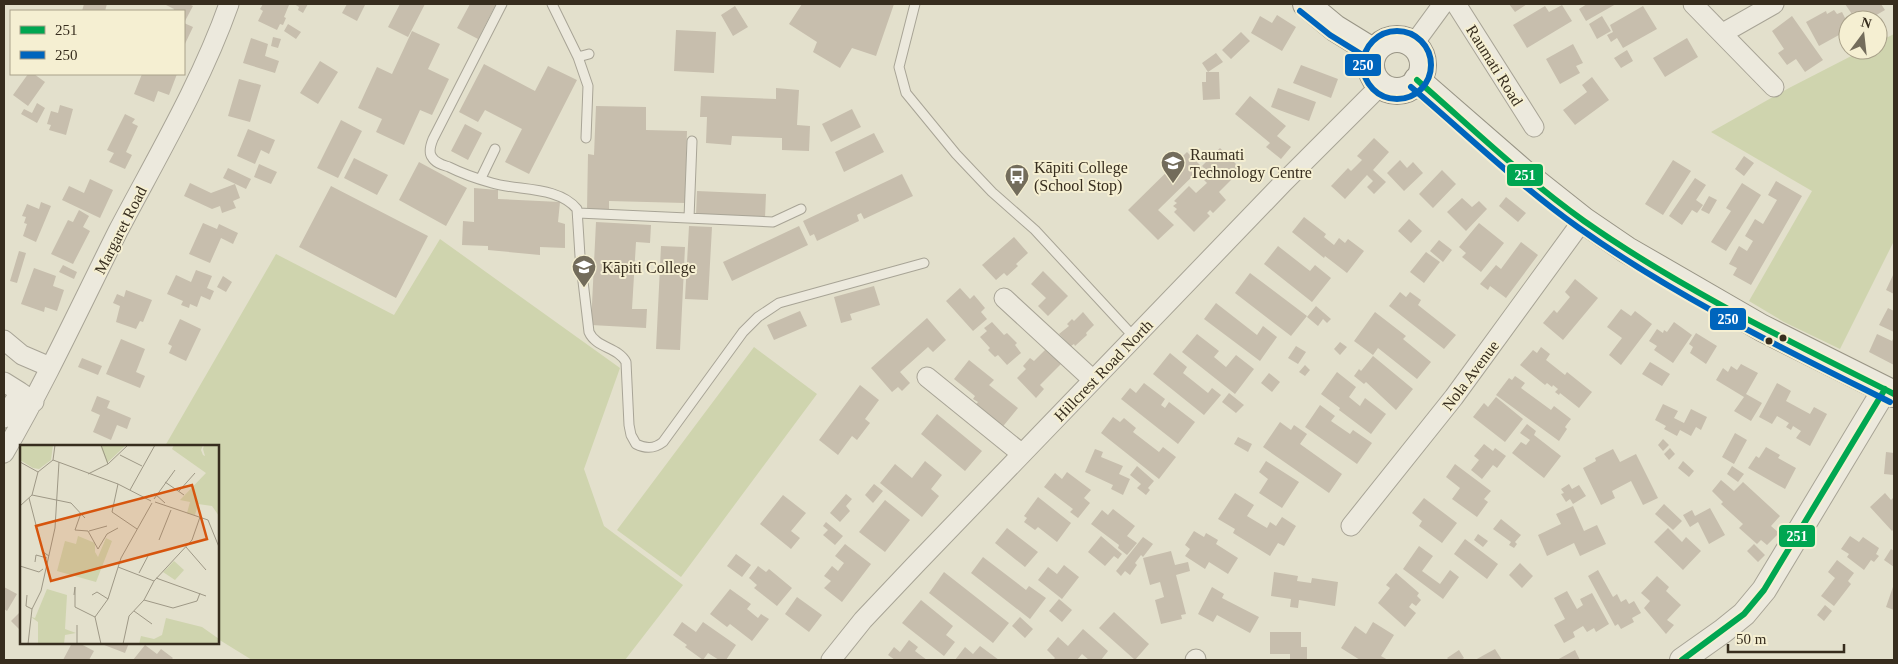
<svg xmlns="http://www.w3.org/2000/svg" width="1898" height="664" font-family="Georgia,serif">
<style>
.green{fill:#cfd4ae}
.building{fill:#c7bead}
.lines{fill:none;stroke-linecap:round;stroke-linejoin:round}
.service-casing{stroke:#a8a496;stroke-width:11}
.minor-casing{stroke:#a8a496;stroke-width:21}
.tertiary-casing{stroke:#a8a496;stroke-width:26}
.secondary-casing{stroke:#989485;stroke-width:28}
.service{stroke:#ece9dd;stroke-width:9}
.minor{stroke:#ece9dd;stroke-width:19}
.tertiary{stroke:#ece9dd;stroke-width:24}
.secondary{stroke:#ece9dd;stroke-width:26}
.bus-1-casing{stroke:#f5efd2;stroke-width:10}
.bus-2-casing{stroke:#f5efd2;stroke-width:10}
.bus-1{stroke:#00a651;stroke-width:6}
.bus-2{stroke:#0065bd;stroke-width:6}
.bus-dot{fill:#372d1e;stroke:#f5efd2;stroke-width:2}
.labels{text-anchor:middle;stroke-width:4;stroke-linejoin:round;paint-order:stroke}
.street-label{font-size:16px;fill:#372d1e;stroke:#f5efd2}
.poi-label{font-size:16px;fill:#372d1e;stroke:#f5efd2;text-anchor:start}
.inset-road{fill:none;stroke:#9e9886;stroke-width:1}
.view{fill:#d6550e;fill-opacity:0.15;stroke:#d6550e;stroke-width:2.5}
.inset-edge{fill:none;stroke:#372d1e;stroke-width:2.5}
.line-badge{stroke:#f5efd2;stroke-width:2}
.badge-label{font-size:14px;text-anchor:middle;font-weight:bold;fill:#fff}
</style>
<rect width="100%" height="100%" fill="#e3e0cc"/>
<!-- green -->
<path class="green" d="M1894 34V241L1840 349 1784 322 1749 301 1812 191 1711 132 1789 88 1863 50H1878V42Z
M440 239 620 368 584 469 604 526 683 585 625 660H252L218 639V447L165 446 276 254 394 315Z
M754 347 817 394 681 577 617 530Z"/>
<!-- building -->
<path class="building" d="M84 4H107L105 11H82Z
M164 4H189L193 6 185 21 184 20V11H173L174 9Z
M263 4 289 5 284 17 286 18 283 25 280 24 277 30 258 21 263 11 260 9Z
M294 4H308L303 13 298 10 299 7Z
M347 4 365 5 357 21 342 13Z
M400 4H425L408 37 388 27Z
M470 4H496L478 39 457 28Z
M802 4H894L876 56 852 48 840 68 813 52 817 42 789 24Z
M1509 4H1527L1515 12Z
M1587 4H1616L1586 21 1579 9Z
M1845 4H1881L1885 10 1873 17 1875 20H1856Z
M1562 5 1572 21 1527 48 1513 25 1545 6 1549 12Z
M735 6 748 27 733 36 721 15Z
M1643 6 1657 29 1623 48 1617 38 1611 42 1607 35 1613 32 1610 25Z
M1834 10 1837 14 1842 12 1848 24V30L1819 46 1806 22 1826 11 1827 14Z
M1277 15 1296 27 1282 51 1251 33 1260 16 1272 23Z
M1602 16 1611 31 1597 39 1589 24Z
M1792 16 1823 60 1805 72 1796 59 1787 65 1778 53 1784 49 1772 31Z
M184 23 193 27 184 46Z
M288 24 301 32 296 39 284 31Z
M676 30 716 32 714 73 674 71Z
M412 31 440 44 428 69 449 79 432 115 420 110 404 145 376 132 382 119 358 108 377 67 392 74Z
M1241 32 1250 41 1231 59 1222 50Z
M273 37 281 39 278 48 271 46Z
M251 38 268 44 265 56 279 61 275 73 243 63Z
M1687 38 1698 57 1665 77 1653 58Z
M1573 44 1583 63 1576 66 1580 73 1560 84 1546 59Z
M1627 50 1633 61 1621 68 1614 58Z
M1216 53 1223 62 1208 72 1202 63Z
M320 61 338 72 318 104 300 93Z
M484 64 535 91 548 66 577 80 529 174 505 162 522 129 485 110 478 122 459 112Z
M1301 65 1338 79 1331 98 1293 83Z
M1206 72H1219L1220 99 1203 100 1202 82H1206Z
M28 74H34L45 82 28 106 13 95Z
M142 74H177L169 95 158 91 154 102 134 94Z
M1592 77 1609 100 1575 125 1563 110 1587 92 1582 85Z
M239 79 261 85 250 122 228 116Z
M776 88 799 90 797 125 810 126 809 151 782 150V138L732 136 731 145 706 143 707 117H700L701 96 776 99Z
M1278 88 1316 102 1309 121 1271 107Z
M1250 96 1286 126 1277 136 1291 147 1281 159 1266 147 1270 143 1235 114Z
M37 103 45 108 37 123 21 114 24 109 32 113Z
M60 105 73 109 66 135 49 130 51 125 47 124 51 111 58 113Z
M596 106 646 107V130L687 131 685 203 609 201V211L587 210 588 154 594 155Z
M852 109 861 127 831 142 822 124Z
M125 114 135 119 132 123 138 126 126 152 132 155 125 169 109 162 114 153 107 150Z
M341 120 362 131 338 178 317 168Z
M465 124 482 133 468 160 451 151Z
M248 129 275 140 269 154 261 150 255 164 237 156Z
M874 133 884 152 844 172 835 152Z
M1374 138 1389 152 1373 170 1386 182 1374 194 1367 187 1373 181 1367 175 1345 199 1331 186 1348 168 1351 171 1362 160 1357 156Z
M1220 148 1239 167 1233 172 1236 175 1219 192 1226 200 1213 213 1210 210 1207 213 1210 216 1194 232 1174 212 1177 209 1173 206 1177 203 1174 201 1189 186 1196 193 1207 183 1203 179 1209 173 1202 166Z
M1187 152 1202 167 1158 210 1174 225 1158 240 1128 210Z
M1744 156 1754 163 1744 176 1735 169Z
M354 158 388 175 377 195 344 178Z
M1400 160 1407 168 1413 162 1423 173 1404 191 1387 173Z
M1673 160 1691 171 1663 215 1645 204Z
M419 162 467 188 446 226 399 200Z
M259 164 277 172 271 184 254 177Z
M228 168 251 179 246 189 223 178Z
M1442 170 1456 184 1433 208 1419 194Z
M902 174 913 196 864 219 861 213 857 215 859 221 817 241 814 234 810 236 803 221Z
M1695 178 1706 185 1696 200 1703 205 1697 213 1692 210 1682 225 1669 216Z
M90 179 113 190 100 218 62 200 69 186 84 193Z
M1776 181 1802 196 1751 285 1733 275 1737 268 1729 264 1739 246 1747 251 1753 241 1745 236 1755 219 1763 224 1777 200 1768 195Z
M190 183 211 193 235 184 240 198 233 201 236 208 222 213 220 206 212 209 184 196Z
M1742 183 1761 195 1726 251 1711 242 1731 211 1726 208Z
M331 186 428 236 396 298 299 247Z
M474 188 498 190V199L560 202 558 222 565 224V248L540 247V255L488 250V246L462 245 463 221 474 222Z
M697 191 766 194 765 218 696 215Z
M1709 196 1717 200 1709 214 1701 210Z
M1506 197 1526 213 1518 222 1499 206Z
M1462 198 1472 207 1479 201 1487 209 1466 231 1447 212Z
M41 202 51 206 36 242 23 236 27 224 24 223 26 217 22 216 27 204 39 209Z
M79 210 89 216 83 227 90 231 73 264 51 254 68 220 73 222Z
M1304 217 1326 234 1324 237 1334 245 1339 238 1345 243 1348 239 1364 251 1347 273 1325 256 1324 258 1292 232Z
M1409 219 1422 231 1411 243 1398 231Z
M596 222 651 225 650 243 636 242 632 309H647L646 328 591 325Z
M203 223 217 229 219 224 238 233 233 244 221 238 210 263 189 254Z
M1479 223 1504 243 1481 272 1462 257 1466 253 1459 247Z
M689 226 712 227 708 300 685 299Z
M799 226 808 245 732 281 723 262Z
M1014 237 1028 253 1016 264 1018 266 1007 276 1004 273 996 280 982 265Z
M1439 240 1452 250 1443 262 1430 251Z
M1521 242 1538 255 1506 298 1490 286 1488 290 1480 284 1496 265 1501 269Z
M661 246 685 247 680 350 656 349Z
M1278 246 1310 271 1315 265 1331 278 1312 302 1264 264Z
M19 251 26 253 17 283 10 281Z
M1426 252 1440 262 1424 283 1410 272Z
M63 265 77 272 74 279 59 272Z
M34 268 56 276 53 286 64 290 57 311 45 307 44 312 21 304Z
M196 270 212 276 207 288 214 291 210 300 201 296 197 307 190 304 189 308 181 305 183 301 167 294 176 275 191 282Z
M1043 271 1068 296 1048 316 1038 306 1046 298 1031 284Z
M1250 273 1307 316 1291 336 1235 293Z
M1894 273V294L1886 290Z
M223 276 232 282 226 292 217 287Z
M1575 279 1598 298 1563 340 1543 323 1554 310 1557 313 1570 297 1565 292Z
M874 286 880 305 850 314 852 320 841 323 834 297Z
M960 288 970 299 974 295 985 308 981 312 987 319 973 331 946 301Z
M126 290 152 300 143 322 140 321 136 329 116 322 120 306 113 303 117 294 124 297Z
M1400 292 1406 297 1410 292 1421 300 1418 305 1456 335 1444 349 1389 306Z
M1216 303 1257 335 1263 326 1277 337 1260 361 1204 319Z
M1316 306 1331 319 1327 323 1323 319 1318 326 1307 317Z
M1888 308 1894 311V332L1879 325Z
M1621 309 1631 316 1635 311 1652 324 1621 365 1609 355 1622 338 1607 327Z
M800 311 807 326 774 340 767 325Z
M1083 312 1094 325 1086 333 1087 335 1075 346 1074 344 1071 346 1059 334 1069 326 1067 324 1072 319 1074 321Z
M1375 312 1406 336 1403 339 1431 362 1417 379 1378 348 1373 355 1354 341Z
M927 318 946 340 933 352 928 347 900 372 910 383 902 391 898 387 892 392 871 368Z
M180 319 201 329 186 361 169 353 172 346 168 344Z
M992 322 1004 335 1007 333 1017 343 1015 345 1021 353 1007 365 998 355 995 357 988 350 990 348 980 337 987 331 984 328Z
M1674 322 1692 335 1673 363 1654 350 1657 346 1649 341 1657 329 1663 333 1664 330 1667 332Z
M1696 333 1717 346 1706 364 1690 353 1693 347 1689 344Z
M1197 334 1219 351 1214 357 1226 367 1236 355 1254 369 1235 394 1182 352Z
M1877 334 1892 341 1894 337V365L1869 352Z
M121 339 145 349 136 372 145 376 140 388 106 374Z
M1340 342 1347 347 1340 355 1334 349Z
M1296 346 1306 352 1298 364 1288 358Z
M1541 347 1550 354 1546 360 1565 375 1567 372 1592 392 1579 408 1560 393 1559 395 1555 392 1558 389 1553 385 1552 387 1547 383 1545 385 1520 365 1533 350 1537 353Z
M1046 349 1061 364 1040 385 1044 389 1036 398 1017 378 1026 369 1023 366 1030 358 1034 361Z
M1170 353 1187 367 1183 373 1208 393 1212 388 1221 395 1204 415 1153 374Z
M1373 356 1413 389 1396 410 1366 382 1364 384 1354 376 1359 369 1361 371Z
M82 358 102 366 98 375 78 367Z
M969 360 994 380 989 385 1018 408 1000 430 973 408 978 402 973 399 975 396 954 379Z
M1650 362 1670 374 1662 386 1642 374Z
M1741 364 1758 373 1746 394 1762 403 1751 421 1734 411 1744 397 1716 380 1723 368 1728 372 1731 366 1737 370Z
M1305 365 1310 370 1305 376 1299 372Z
M1337 372 1356 387 1349 397 1360 406 1365 398 1386 414 1371 434 1339 410 1340 408 1321 394Z
M1269 373 1280 382 1272 392 1261 383Z
M1515 376 1525 383 1521 388 1551 410 1554 406 1571 419 1565 427 1567 429 1559 441 1496 395 1509 378 1512 380Z
M1144 383 1165 399 1161 405 1165 408 1169 402 1195 422 1178 444 1121 399 1130 388 1136 393Z
M1777 383 1791 391 1786 401 1810 414 1814 407 1827 414 1810 446 1796 438 1801 431 1793 426 1791 430 1786 427 1789 423 1777 416 1772 424 1759 417Z
M860 385 879 400 865 419 870 423 857 440 852 436 838 455 819 440Z
M1229 393 1244 405 1236 413 1222 402Z
M97 396 110 401 107 408 131 418 127 429 117 425 111 440 93 432 100 415 91 411Z
M1496 397 1523 419 1505 442 1473 417 1484 403 1488 407Z
M1663 404 1678 411 1674 418 1684 423 1691 409 1707 417 1701 430 1696 427 1691 436 1680 430 1677 436 1664 429 1666 426 1655 420Z
M1320 405 1335 416 1331 421 1350 434 1353 430 1372 443 1357 464 1305 427Z
M937 414 982 451 965 471 921 434Z
M1113 417 1120 422 1124 418 1136 428 1133 432 1159 452 1163 447 1176 457 1159 479 1101 433Z
M1280 422 1291 430 1294 425 1307 434 1300 444 1342 474 1329 493 1263 447Z
M1527 424 1536 431 1534 435 1561 456 1544 478 1512 453 1521 442 1526 445 1530 440 1520 433Z
M1735 433 1747 440 1734 464 1722 457Z
M1238 437 1252 444 1248 452 1234 444Z
M1663 439 1669 445 1663 451 1658 445Z
M1484 444 1493 451 1495 448 1506 456 1497 468 1493 465 1482 479 1471 470 1479 460 1474 456Z
M1766 447 1780 455 1778 458 1796 468 1785 489 1748 468 1756 456 1759 458Z
M1670 448 1675 454 1669 460 1664 454Z
M1095 449 1103 452 1101 457 1123 466 1119 474 1130 479 1123 495 1111 489 1113 485 1085 472Z
M1613 449 1620 462 1636 454 1658 498 1643 505 1631 481 1612 491 1615 498 1601 505 1583 468 1596 461 1595 458Z
M1886 452 1894 453V475L1884 474Z
M925 461 942 475 931 489 939 496 922 517 880 483 895 464 912 478Z
M1266 461 1299 482 1282 508 1259 493 1268 479 1259 472Z
M1683 461 1694 471 1689 477 1678 468Z
M1455 464 1491 491 1484 499 1488 502 1477 517 1452 499 1460 488 1446 477Z
M1137 466 1154 481 1148 488 1150 490 1146 495 1137 488 1141 484 1130 475Z
M1732 466 1744 474 1738 482 1727 474Z
M1067 472 1091 490 1084 498 1090 503 1078 518 1070 512 1073 509 1044 487 1055 473 1062 479Z
M1721 480 1734 491 1743 482 1780 516 1771 526 1779 533 1767 545 1761 540 1757 544 1739 528 1743 524 1721 504 1723 502 1712 491Z
M874 484 883 491 873 503 865 495Z
M1569 484 1572 489 1579 485 1586 496 1573 504 1570 499 1566 502 1561 494 1564 493 1561 489Z
M1235 493 1254 505 1247 516 1267 528 1270 522 1276 526 1282 517 1296 526 1284 546 1278 543 1270 556 1233 533 1235 529 1218 519Z
M1885 493 1891 500 1894 497V529L1892 531 1870 507Z
M846 494 852 499 846 506 850 511 840 522 830 513Z
M783 495 806 513 791 531 800 538 791 549 760 524Z
M1038 497 1071 523 1057 542 1038 527 1035 530 1024 522 1027 518 1024 516Z
M1424 498 1457 523 1442 543 1419 526 1422 521 1412 513Z
M885 500 910 520 885 552 859 532Z
M1664 504 1682 521 1673 530 1655 514Z
M1573 506 1584 531 1597 525 1606 544 1580 556 1574 543 1547 556 1538 535 1561 524 1556 514Z
M1710 508 1725 535 1709 544 1698 522 1690 527 1683 515 1692 510 1695 516Z
M1113 509 1135 526 1127 536 1137 543 1127 555 1118 548 1119 545 1091 524 1102 510 1108 515Z
M1501 519 1521 535 1515 542 1517 544 1514 548 1509 545 1511 542 1493 529Z
M826 522 843 536 835 545 823 535 828 530 823 526Z
M1007 528 1038 552 1025 567 995 543Z
M1668 528 1682 542 1686 537 1701 551 1683 570 1654 542Z
M1194 531 1204 537 1206 533 1218 540 1216 544 1238 558 1228 574 1209 562 1205 569 1185 556 1190 549 1185 545Z
M1478 534 1488 541 1483 547 1474 540Z
M1101 536 1122 554 1118 559 1114 556 1105 566 1088 552Z
M1850 536 1859 542 1863 537 1879 548 1876 554 1879 556 1874 562 1871 560 1864 570 1847 557 1849 554 1841 549Z
M1143 537 1153 544 1143 557 1141 555 1135 563 1137 565 1130 575 1125 571 1121 576 1116 571Z
M1465 539 1498 564 1487 579 1454 554Z
M845 544 871 564 842 602 824 588 831 581 824 576 832 566 838 571 844 563 835 556Z
M1754 544 1765 555 1758 562 1747 551Z
M1419 546 1433 556 1422 571 1440 584 1450 570 1459 577 1443 599 1403 569Z
M1891 549 1894 551V567L1884 560Z
M1171 551 1175 565 1188 562 1190 571 1176 575 1186 614 1181 615 1182 619 1161 624 1155 600 1164 597 1160 582 1150 585 1143 558Z
M736 554 751 565 742 577 727 566Z
M983 557 1026 590 1029 586 1046 598 1030 619 971 573Z
M1837 560 1854 573 1848 581 1851 584 1834 606 1821 596 1835 578 1828 572Z
M1520 563 1533 576 1522 588 1509 575Z
M1064 565 1079 577 1062 599 1038 580 1048 567 1057 574Z
M758 566 766 572 769 569 792 588 777 606 754 588 757 585 749 578Z
M1598 570 1613 597 1617 594 1621 602 1626 599 1629 604 1634 601 1641 613 1632 618 1634 622 1621 629 1618 624 1615 626 1588 576Z
M944 572 1009 623 993 643 929 593Z
M1274 572 1298 576 1297 581 1311 583 1312 578 1338 582 1335 606 1299 600 1298 608 1290 607 1291 599 1271 596Z
M1396 573 1419 593 1417 596 1421 600 1416 606 1412 603 1409 607 1416 613 1405 627 1378 603 1390 588 1386 585Z
M1657 576 1669 587 1666 591 1681 605 1667 620 1674 625 1666 634 1644 608 1650 601 1641 593Z
M1894 584V610L1886 607Z
M4 587 17 594 7 611 4 609Z
M1212 587 1224 594 1222 598 1259 617 1250 633 1217 615 1213 622 1198 614Z
M730 589 751 604 747 609 758 618 761 614 769 619 752 641 730 624 727 627 710 614Z
M1567 591 1577 609 1583 605 1580 599 1592 593 1609 624 1596 632 1594 628 1587 632 1583 626 1573 632 1575 637 1564 643 1554 625 1565 619 1554 598Z
M797 597 822 615 809 632 785 614Z
M1059 599 1072 610 1062 622 1049 611Z
M921 600 953 626 946 635 955 642 944 656 902 623Z
M1825 605 1832 611 1824 621 1817 615Z
M21 611V631L11 621Z
M1114 612 1149 644 1135 660 1099 628Z
M1020 617 1033 629 1025 638 1012 626Z
M682 622 696 632 703 622 736 645 726 660H719L708 653 703 660 685 647 687 645 673 635Z
M1373 622 1394 635 1381 656 1388 660H1360L1341 648 1355 626 1366 634Z
M1083 629 1108 651 1101 660H1089L1082 654 1077 660H1053L1055 658 1047 650 1058 637 1068 646Z
M1270 632H1301V647H1307V660H1290V654H1270Z
M909 640 918 647 915 651 927 660H895L888 655 894 647 900 652Z
M72 643H79L94 651 89 660H63Z
M99 643H129L125 653Z
M145 645 157 654 161 649 173 658 171 660H133Z
M980 646 999 660H955L965 647 973 654Z
M1495 649 1502 660H1475Z
M1459 650 1464 658 1461 660H1449L1447 658Z
M1575 650 1580 660H1557Z"/>
<g class="lines">
<defs>
<path id="service" d="M502 4 433 139C431 144 428 152 432 157 435 163 443 165 449 167 463 174 478 179 492 183 519 191 558 186 577 209L580 256 589 332C596 348 618 347 626 362L629 425 631 435 636 444C646 449 654 449 663 442L743 332 758 317 779 303 924 263
M552 4 578 57
M915 4 899 67 906 93 956 154 992 192 1035 230 1134 337
M586 138 588 86 578 57 589 54
M481 178 495 149
M578 213 773 222 801 209
M689 218 692 141"/>
<path id="minor" d="M1456 4 1534 127
M1693 4 1774 87
M1723 33 1774 4
M1413 45 1443 4
M1004 298 1093 380
M4 340 22 355 50 367
M927 377 1022 454
M4 382 20 392
M4 418 20 392 34 402
M4 453C46 381 81 305 118 231 157 157 201 83 229 4
M1351 526 1454 397 1583 220
M831 660 863 620 916 564 1283 183 1381 85
M1195 660 1196 659"/>
<path id="tertiary" d="M1682 660 1723 631 1744 614 1764 590 1885 389"/>
<path id="secondary" d="M1306 4 1335 28 1374 52
M1371 65a26 26 0 1 1 52 0a26 26 0 1 1-52 0Z
M1417 80 1525 174 1583 220 1627 250 1762 328 1894 394"/>
</defs>
<!-- service casing -->
<use href="#service" class="service-casing"/>
<!-- minor casing -->
<use href="#minor" class="minor-casing"/>
<!-- tertiary casing -->
<use href="#tertiary" class="tertiary-casing"/>
<!-- secondary casing -->
<use href="#secondary" class="secondary-casing"/>
<!-- service -->
<use href="#service" class="service"/>
<!-- minor -->
<use href="#minor" class="minor"/>
<!-- tertiary -->
<use href="#tertiary" class="tertiary"/>
<!-- secondary -->
<use href="#secondary" class="secondary"/>
<defs>
<path id="bus-1" d="M1417 80C1472 128 1525 179 1584 221 1681 289 1789 341 1894 394
M1682 660 1744 614 1764 590 1885 389"/>
<path id="bus-2" d="M1300 11 1330 35 1369 59
M1363 65a34 34 0 1 1 68 0a34 34 0 1 1-68 0Z
M1411 87C1466 134 1520 186 1579 228 1676 297 1784 349 1890 402"/>
</defs>
<!-- bus-1 casing -->
<use href="#bus-1" class="bus-1-casing"/>
<!-- bus-2 casing -->
<use href="#bus-2" class="bus-2-casing"/>
<!-- bus-1 -->
<use href="#bus-1" class="bus-1"/>
<!-- bus-2 -->
<use href="#bus-2" class="bus-2"/>
</g>
<!-- icons -->
<defs>
<symbol id="school-pin" viewBox="-11 -11 22 30"><path d="M0 17L-7.5 6A9.5 9.5 0 1 1 7.5 6Z" fill="#736c5b" stroke="#f5efd2"/><path d="M0-5L7-2L0 1L-7-2ZM-4 1L0 2.5L4 1V4Q0 6-4 4Z" fill="#fff"/></symbol>
<symbol id="bus-pin" viewBox="-11 -11 22 30"><path d="M0 17L-7.5 6A9.5 9.5 0 1 1 7.5 6Z" fill="#736c5b" stroke="#f5efd2"/><path d="M-5-6H5V4H4V6H2V4H-2V6H-4V4H-5ZM-3.5-4V0h7V-4ZM-3.5 1.2v1.5H-2V1.2ZM2 1.2v1.5H3.5V1.2Z" fill="#fff"/></symbol>
</defs>
<g fill-rule="evenodd">
<use href="#school-pin" x="1159" y="149" width="28" height="38"/>
<use href="#bus-pin" x="1003" y="162" width="28" height="38"/>
<use href="#school-pin" x="570" y="253" width="28" height="38"/>
</g>
<!-- markers -->
<g class="bus-dot">
<circle cx="1783" cy="338" r="4.5"/>
<circle cx="1769" cy="341" r="4.5"/>
</g>
<g class="labels">
<!-- street labels -->
<g class="street-label">
<text transform="translate(1495 65) rotate(58)" y="6">Raumati Road</text>
<text transform="translate(120 230) rotate(-63)" y="6">Margaret Road</text>
<text transform="translate(1103 370) rotate(-46)" y="6">Hillcrest Road North</text>
<text transform="translate(1470 375) rotate(-53)" y="6">Nola Avenue</text>
</g>
<!-- poi labels -->
<g class="poi-label">
<text x="1190" y="160">Raumati<tspan x="1190" dy="18">Technology Centre</tspan></text>
<text x="1034" y="173">Kāpiti College<tspan x="1034" dy="18">(School Stop)</tspan></text>
<text x="602" y="273">Kāpiti College</text>
</g>
</g>
<!-- overview -->
<g transform="translate(20 445)">
<rect width="199" height="199" fill="#e3e0cc"/>
<path d="M0 0H33L31 15 19 24 13 23 0 15ZM80 0H106L87 18ZM154 0H183L181 5 183 10 195 16 185 11 183 4 184 0H199V71L192 61 178 59 175 70 167 68 170 57 160 55 186 28 152 4ZM58 91 75 98V107L78 112 86 93 92 96 76 137 37 126 45 96 56 99ZM154 116 164 125 155 135 143 127ZM27 144 47 150 45 184 56 188 45 190 44 199H18V177L11 172 15 173ZM146 173 182 182 199 194V199H119L121 191 134 194 142 190Z" fill="#cfd4ae"/>
<path class="inset-road" d="M81 0 88 19M100 10 122 21M33 15 98 39 131 56M0 17 18 27M68 29 88 19 108 0M145 37 164 50M98 39 92 67 117 84M110 45 135 0M159 46 175 28M12 50 51 58 65 73M128 51 135 49 145 58M9 53 23 107 29 111M134 54 155 25M135 57 188 75 199 102M0 61 12 50 18 27 33 15 35 0M61 68 55 85 68 86 78 104 87 89 98 83M69 86 87 81M139 95 151 65M166 102 186 125M15 117 16 110 27 113M0 121 19 127 23 124M98 122 134 136M119 128 129 109M136 133 186 151M7 150 6 161 12 164M54 150 55 142V162L75 172M72 150 77 147 88 154M124 155 153 163 177 156 180 148M114 166 132 179M8 199 12 164 21 146 35 83 39 17M57 199V180M81 199 75 172 88 154 101 113 132 58M103 199 109 171 124 155 134 136 172 95 180 72"/>
<path class="view" d="M172 40 187 94 31 136 16 81Z"/>
<rect width="199" height="199" class="inset-edge"/>
</g>
<g class="line-badge">
<rect x="1344" y="53" width="38" height="24" rx="5" fill="#0065bd"/>
<rect x="1506" y="163" width="38" height="24" rx="5" fill="#00a651"/>
<rect x="1709" y="307" width="38" height="24" rx="5" fill="#0065bd"/>
<rect x="1778" y="524" width="38" height="24" rx="5" fill="#00a651"/>
</g>
<g class="badge-label">
<text x="1363" y="70">250</text>
<text x="1525" y="180">251</text>
<text x="1728" y="324">250</text>
<text x="1797" y="541">251</text>
</g>
<!-- border -->
<rect width="1898" height="664" fill="none" stroke="#372d1e" stroke-width="10"/>
<!-- legend -->
<rect x="10" y="10" width="175" height="65" fill="#f5efd2" stroke="#a9a18a"/>
<rect x="20" y="26" width="25" height="8" fill="#00a651" stroke="#a9a18a"/>
<text x="55" y="35" font-size="15" fill="#372d1e">251</text>
<rect x="20" y="51" width="25" height="8" fill="#0065bd" stroke="#a9a18a"/>
<text x="55" y="60" font-size="15" fill="#372d1e">250</text>
<!-- north arrow -->
<g transform="translate(1863 35) rotate(15)"><circle r="24" fill="#f5efd2" stroke="#a9a18a"/>
<path d="M0-4L9 19L0 12L-9 19Z" fill="#736c5b"/>
<text y="-8" font-size="14" font-weight="bold" text-anchor="middle" fill="#372d1e">N</text>
</g>
<!-- scale -->
<path d="M1728 644v8h116v-8" fill="none" stroke="#372d1e" stroke-width="2.5"/>
<text x="1736" y="644" font-size="15" fill="#372d1e" stroke="#f5efd2" stroke-width="4" paint-order="stroke">50 m</text>
</svg>
